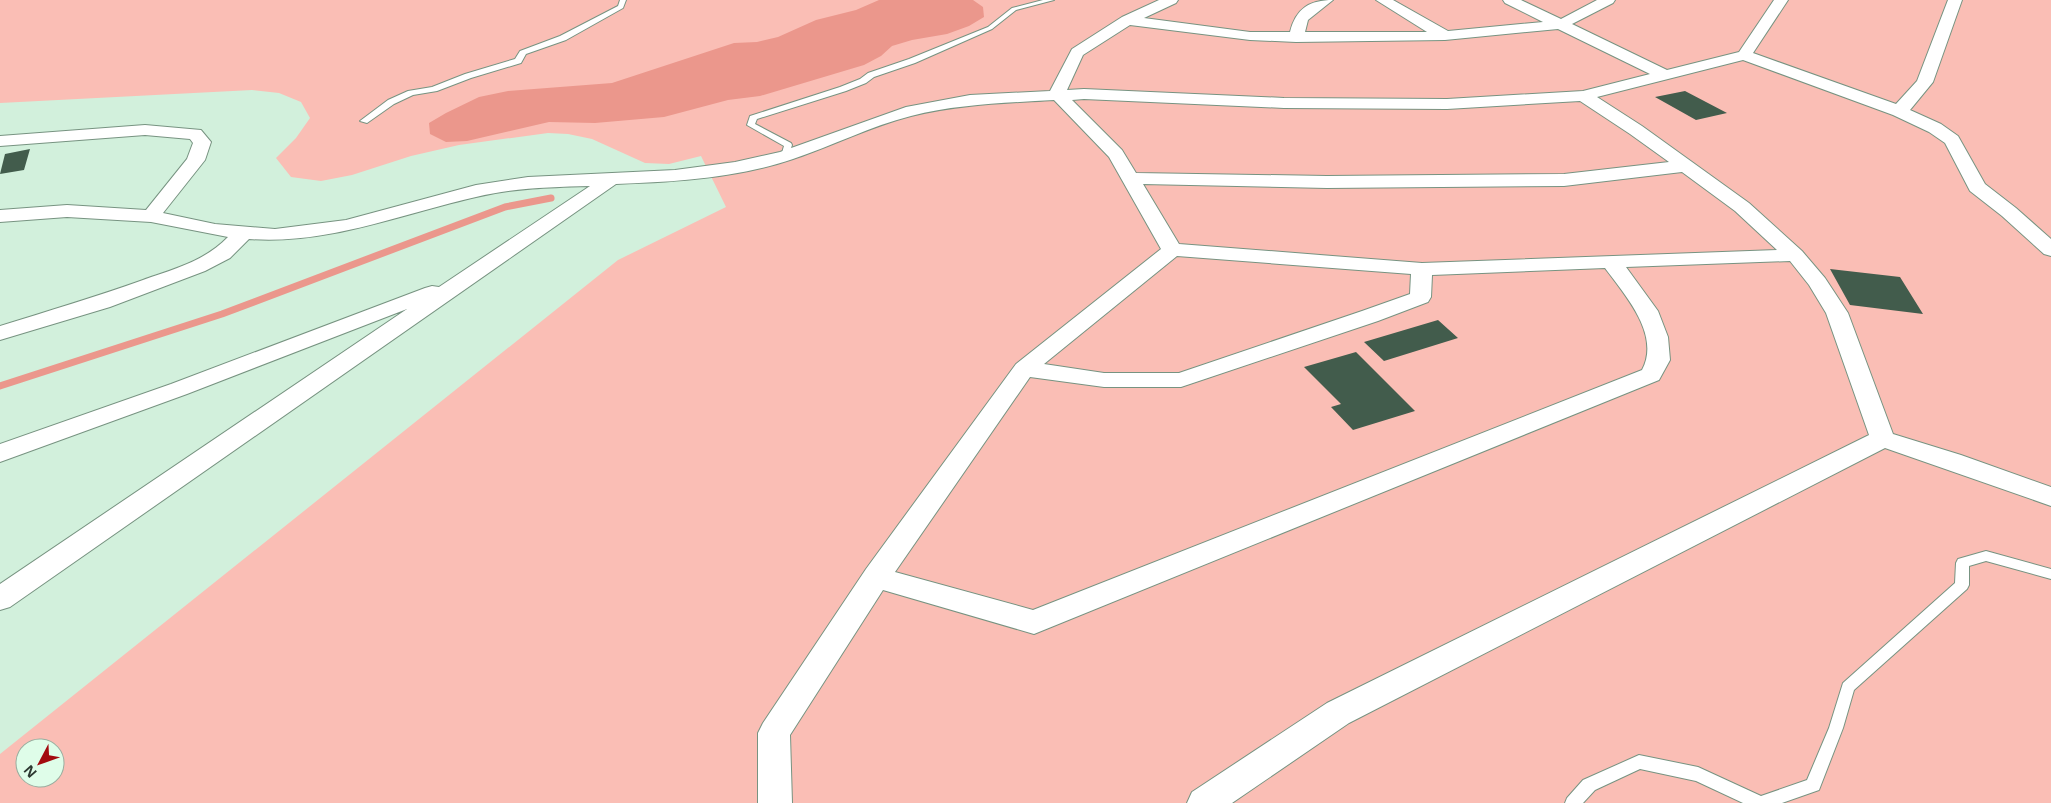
<svg xmlns="http://www.w3.org/2000/svg" width="2051" height="803" font-family="'Noto Sans',sans-serif">
<style>
.green{fill:#fabeb5;fill-rule:evenodd}
.water{fill:#eb978c}
.lines{fill:none;stroke-linecap:round;stroke-linejoin:round}
.stream{stroke:#eb978c;stroke-width:7}
.building{fill:#425c4c}
.service-casing{stroke:#779381;stroke-width:2}
.minor-casing{stroke:#779381;stroke-width:2}
.service{fill:#fff;fill-rule:evenodd}
.minor{fill:#fff;fill-rule:evenodd}
</style>
<rect width="100%" height="100%" fill="#d2f0dc"/>
<!-- green -->
<path class="green" d="M0 0H2051V803H0V754L618 260 726 207 701 156 669 164 645 163 592 139 568 134 548 133 459 145 411 156 352 175 321 181 291 177 276 158 296 138 310 118 301 102 279 93 252 90 0 103ZM25 748H55V778H25Z"/>
<!-- water -->
<path class="water" d="M879 0H973L983 7 984 17 969 26 947 34 912 40 892 46 881 56 864 65 760 96 728 100 664 117 595 123 549 122 467 141 446 142 430 134 429 123 446 113 479 97 508 91 612 83 734 43 757 42 778 37 816 20 856 10Z"/>
<g class="lines">
<!-- stream -->
<path class="stream" d="M0 386 222 314 505 207 551 198"/>
</g>
<!-- building -->
<path class="building" d="M1685 91 1727 113 1696 120 1655 97Z
M30 149 24 170 0 174 5 154Z
M1830 269 1900 277 1923 314 1850 305Z
M1438 320 1458 338 1384 361 1364 342Z
M1356 352 1415 411 1353 430 1331 407 1341 404 1304 367Z"/>
<g class="lines">
<defs>
<path id="service" d="M620 0H626L623 8 566 40 526 54 521 63 471 78 437 91 413 95 394 104 367 123 360 121 388 100 408 91 432 87 465 74 515 59 520 51 560 36 618 6Z
M1043 0H1054L1016 10 992 29 915 63 874 77 866 83 846 91 757 119 755 124 791 143 792 145 788 158 785 159 781 156 784 146 747 125 750 116 840 87 860 79 868 73 909 59 988 27 1012 8Z
M1986 551 2051 569V579L1986 561 1969 566V585L1967 589 1854 690 1843 728 1819 790 1782 803H1743L1696 781 1640 769 1595 790 1583 803H1565L1567 798 1583 780 1639 755 1698 767 1761 796 1807 780 1829 728 1843 683 1955 583 1956 563 1958 559Z"/>
<path id="minor" d="M1159 0H1178L1176 3 1144 18 1250 32H1290C1296 8 1310 0 1333 0L1308 20 1305 32H1427L1376 0H1393L1448 31 1543 22 1505 3 1503 0H1521L1561 19 1597 0H1615L1613 3 1572 24 1667 70 1739 52 1774 0H1788L1753 53 1896 104 1917 81 1948 0H1962L1933 82 1910 110 1941 124 1958 136 1985 184 2016 208 2051 239V256L2044 254 2002 216 1970 191 1945 143 1929 132 1893 115 1743 60 1597 97 1642 126 1749 203 1802 251 1825 278 1848 313 1893 434 1961 455 2051 487V506L1885 448 1349 723 1232 803H1187L1192 792 1327 703 1869 435 1826 313 1809 285 1790 261 1626 267 1658 311 1668 337 1670 360 1659 380 1034 634 883 590 790 735 792 803H758V733L763 723 866 569 1016 364 1161 249 1109 157 1054 100C1006 103 958 104 911 116 871 126 832 146 793 159 738 178 674 182 616 184L10 607 0 610V584L407 309 187 394 0 462V444L171 384 425 288 432 286 439 287 590 186C552 187 513 188 476 197 401 214 327 245 249 239L230 258 205 271 110 307 0 340V326C48 311 96 297 143 280 174 269 205 261 228 237L151 222 67 217 0 222V210L67 205 146 210 187 159 193 143 190 139 145 135 0 146V136L145 125 201 130 211 142 205 160 163 213 215 224 275 229 346 220 476 185 528 177 675 170 735 162 780 152 906 107 970 95 1050 91 1072 49 1122 17ZM1130 25 1250 40 1296 42 1445 40 1558 29 1650 74 1583 91 1447 99 1284 98 1084 89 1067 90 1083 55ZM1084 99 1284 108 1447 109 1580 101 1630 134 1669 162 1564 174 1327 176 1136 173 1122 150 1072 100ZM1682 172 1735 211 1777 250 1422 263 1179 244 1143 184 1327 188 1564 186ZM1177 256 1411 274 1410 294 1362 311 1179 373H1104L1044 364ZM1605 268C1625 295 1661 335 1642 370L1033 610 895 572 1030 377 1104 387H1181L1378 321 1428 302 1431 297 1432 275Z"/>
</defs>
<!-- service casing -->
<use href="#service" class="service-casing"/>
<!-- minor casing -->
<use href="#minor" class="minor-casing"/>
<!-- service -->
<use href="#service" class="service"/>
<!-- minor -->
<use href="#minor" class="minor"/>
</g>
<!-- north arrow -->
<g transform="translate(40 763) rotate(229)"><circle r="24" fill="#dffde9" stroke="#98ae9f"/>
<path d="M0-4L9 19L0 12L-9 19Z" fill="#a30a0f"/>
<text y="-8" font-size="14" font-weight="bold" text-anchor="middle" fill="#2d3831">N</text>
</g>
</svg>
